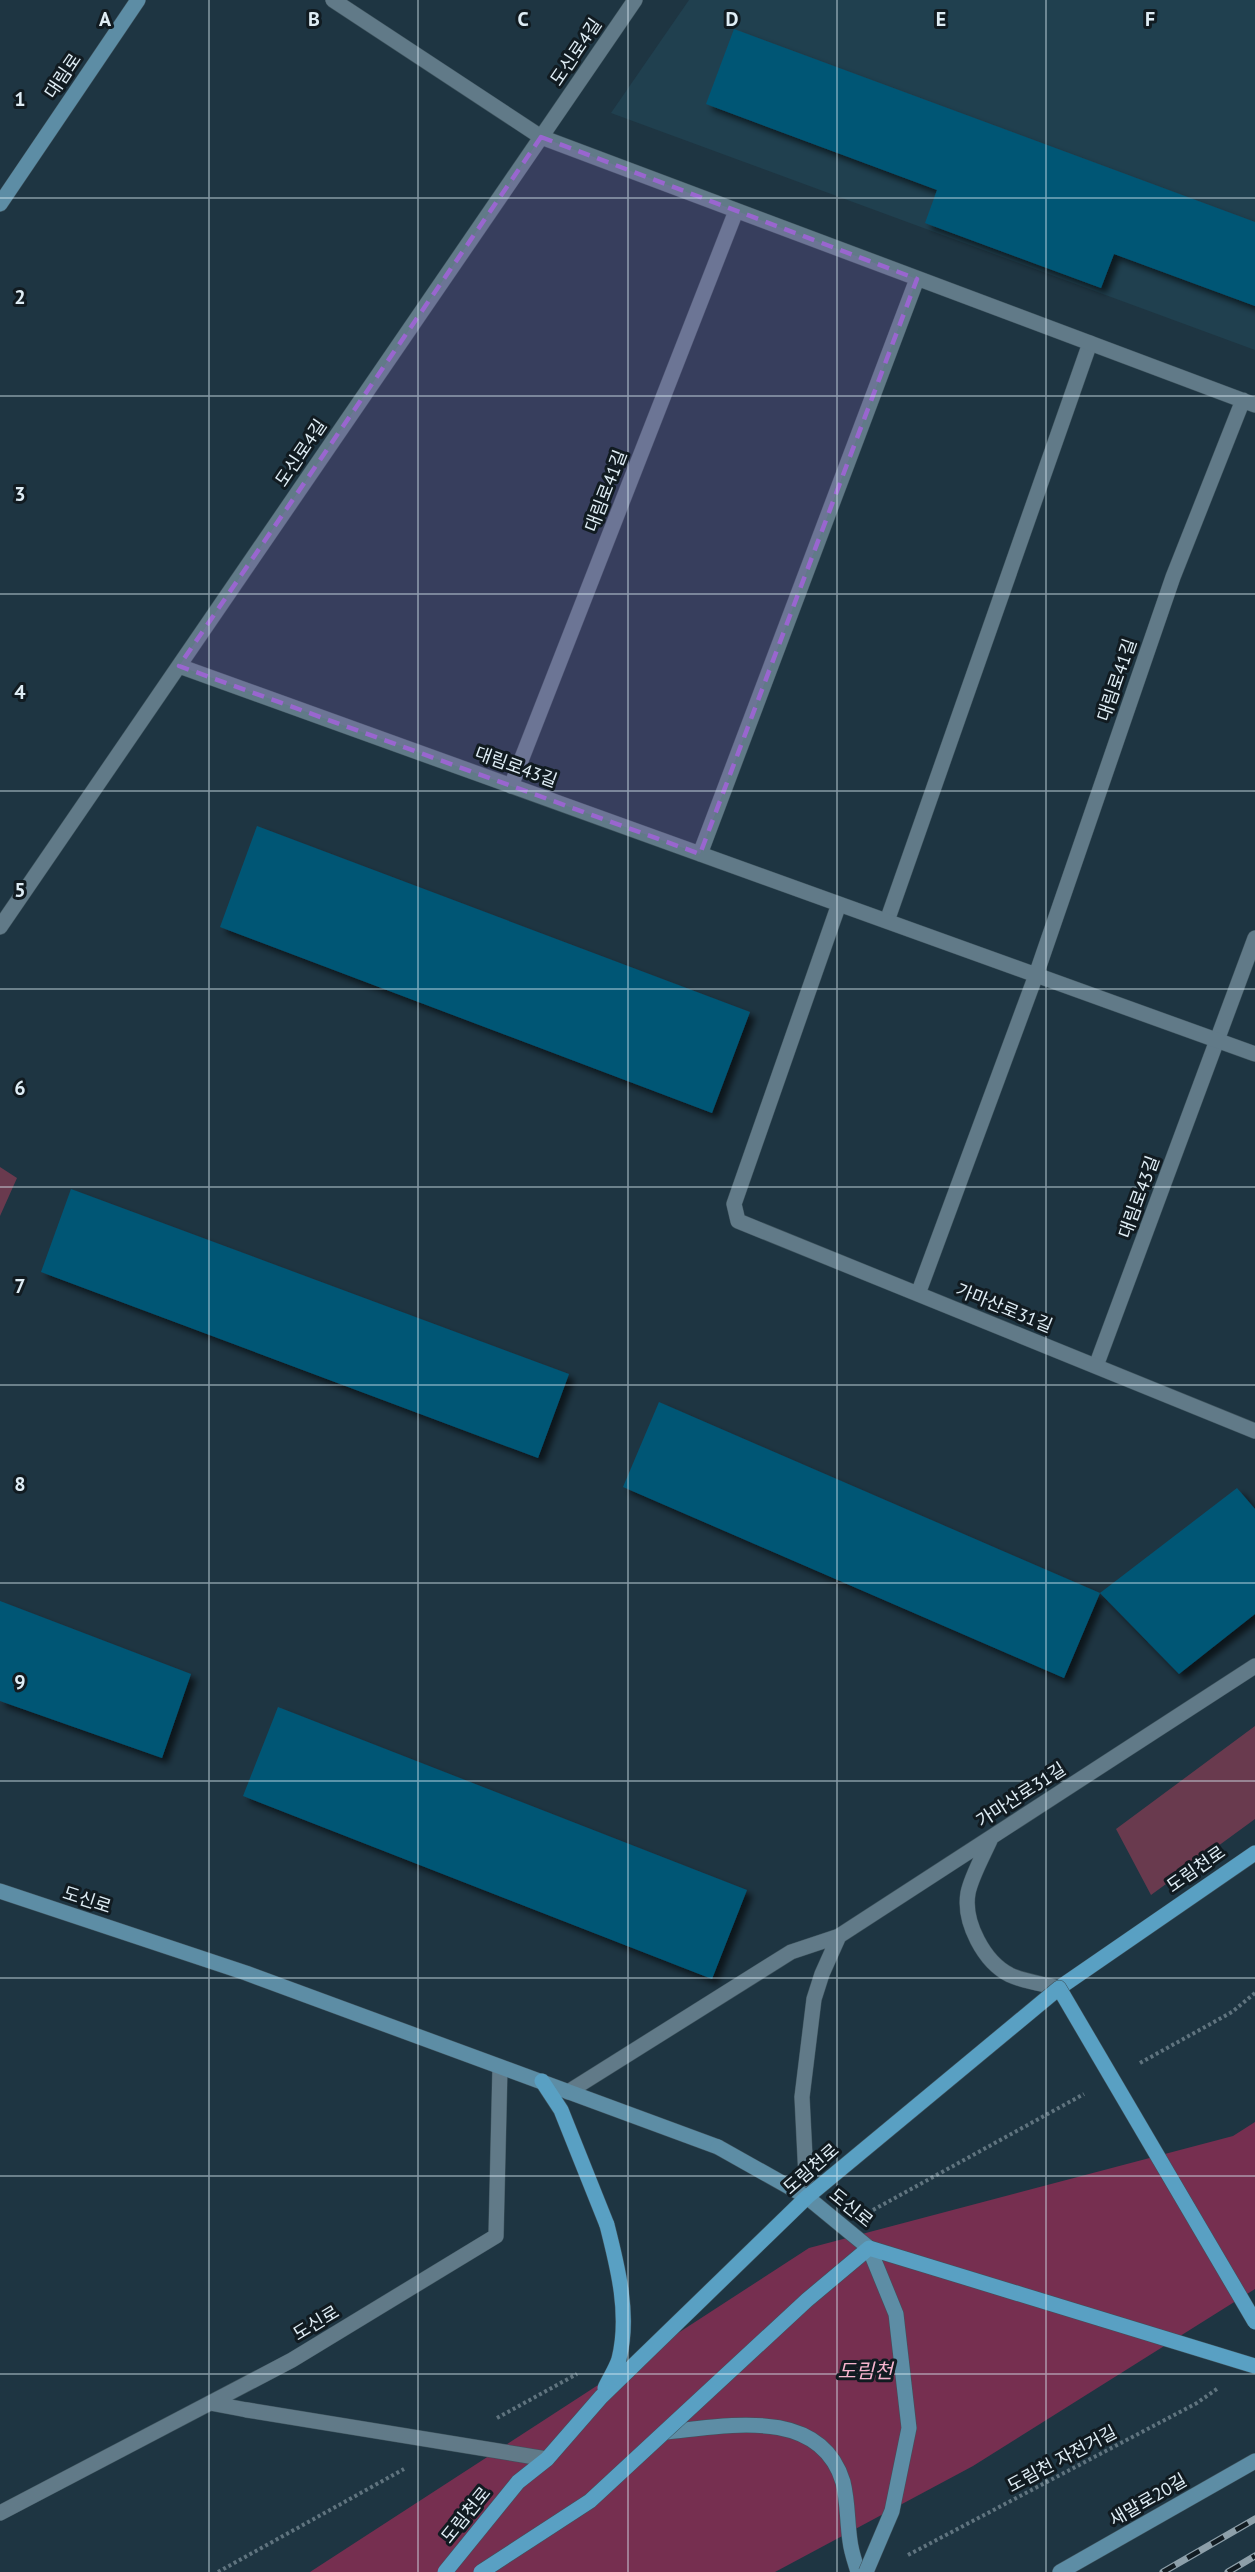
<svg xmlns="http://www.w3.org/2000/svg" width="1255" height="2572" font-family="'PT Sans','Noto Sans KR',sans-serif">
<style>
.built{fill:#20404f}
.green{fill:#693a4e}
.water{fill:#762f50}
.building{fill:#035675;filter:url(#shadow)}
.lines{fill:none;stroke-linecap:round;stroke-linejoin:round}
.lane-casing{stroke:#3e535d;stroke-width:16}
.street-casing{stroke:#3e535d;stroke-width:16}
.secondary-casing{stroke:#3e535d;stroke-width:16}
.primary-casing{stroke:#3e535d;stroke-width:16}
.path{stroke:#60747f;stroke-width:4;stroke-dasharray:3 3;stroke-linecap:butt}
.lane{stroke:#617a88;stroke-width:15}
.street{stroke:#617a88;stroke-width:15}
.secondary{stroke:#5d8da5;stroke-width:15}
.primary{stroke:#59a0c3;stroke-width:15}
.rail-casing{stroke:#8d9fa9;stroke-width:7}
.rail{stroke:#111b21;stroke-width:4.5;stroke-dasharray:14;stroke-linecap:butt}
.street-bridge-casing{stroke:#3e535d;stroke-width:16;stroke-linecap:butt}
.secondary-bridge-casing{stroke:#3e535d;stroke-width:16;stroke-linecap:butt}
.primary-bridge-casing{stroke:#3e535d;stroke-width:16;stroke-linecap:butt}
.street-bridge{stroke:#617a88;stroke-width:15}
.secondary-bridge{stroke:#5d8da5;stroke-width:15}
.primary-bridge{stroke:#59a0c3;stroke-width:15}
.marked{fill:#9966cf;fill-opacity:0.2;stroke:#9966cf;stroke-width:4.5;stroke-dasharray:12 8;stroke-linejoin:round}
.grid{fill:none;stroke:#dfedf5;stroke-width:1.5;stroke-opacity:0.55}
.labels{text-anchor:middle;stroke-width:6;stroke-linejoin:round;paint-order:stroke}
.street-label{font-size:18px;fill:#dfedf5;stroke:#111b21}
.water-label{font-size:20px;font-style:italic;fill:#f6b4ce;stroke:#111b21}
.grid-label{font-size:20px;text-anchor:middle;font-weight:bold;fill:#dfedf5;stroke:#111b21;stroke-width:6;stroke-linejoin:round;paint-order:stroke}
</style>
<defs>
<filter id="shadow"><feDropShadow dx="5.5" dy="5.5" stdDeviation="3" flood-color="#0009"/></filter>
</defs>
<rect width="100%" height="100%" fill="#1e3542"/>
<!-- built -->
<path class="built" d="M689 0H1255V350L611 113Z"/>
<!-- green -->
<path class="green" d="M0 1167 17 1178 0 1216Z
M1255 1726V1819L1151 1895 1116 1829Z"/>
<!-- water -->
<path class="water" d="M1255 2122V2289L973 2466 775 2572H310L809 2248 1233 2136Z"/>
<!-- building -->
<path class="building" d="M734 29 1255 222V306L1114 254 1101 288 925 223 937 190 706 104Z
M257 826 750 1012 712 1113 220 927Z
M71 1189 569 1374 538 1458 41 1272Z
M659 1402 1100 1593 1237 1488 1255 1509V1614L1179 1674 1100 1593 1064 1678 623 1487Z
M0 1601 191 1674 162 1758 0 1701Z
M278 1707 747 1890 712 1979 243 1796Z"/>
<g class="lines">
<defs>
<path id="lane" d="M511 786 736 211
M887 921 1090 343
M1096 1366 1255 938"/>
<path id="street" d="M333 0 541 137 1255 405
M179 666 1255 1054
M700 854 917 279
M839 904 734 1204 738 1221 1255 1431
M0 927 635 0
M918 1294 1036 975 1173 577 1243 400
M991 1838C984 1854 971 1877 968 1893 963 1922 984 1962 1010 1975 1025 1982 1044 1984 1059 1988
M839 1936 1255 1666
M568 2092 791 1952 839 1936 822 1974 814 1999 802 2097 807 2197
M210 2403 247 2410
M0 2513 292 2360 496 2236 500 2067"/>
<path id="secondary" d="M0 204 138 0
M0 1891 246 1973 718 2147
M667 2432C726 2426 820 2406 843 2482 848 2502 847 2521 850 2541 851 2551 855 2562 858 2572
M1060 2572 1255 2461"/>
<path id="primary" d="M1059 1988 1255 1853
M542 2081 561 2110 607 2225"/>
</defs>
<!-- lane casing -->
<use href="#lane" class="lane-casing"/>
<!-- street casing -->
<use href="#street" class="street-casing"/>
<!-- secondary casing -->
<use href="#secondary" class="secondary-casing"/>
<!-- primary casing -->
<use href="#primary" class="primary-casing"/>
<!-- path -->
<path class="path" d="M1140 2063 1232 2012 1255 1993
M873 2210 1084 2094
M497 2418 577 2374
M908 2555 1197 2403 1218 2388
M218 2572 404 2469"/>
<!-- lane -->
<use href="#lane" class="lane"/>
<!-- street -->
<use href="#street" class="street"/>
<!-- secondary -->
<use href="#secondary" class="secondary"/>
<!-- primary -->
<use href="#primary" class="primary"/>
<defs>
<path id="rail" d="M1163 2572 1255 2519
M1228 2572 1255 2556"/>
</defs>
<!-- rail casing -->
<use href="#rail" class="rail-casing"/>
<!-- rail -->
<use href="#rail" class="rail"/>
<defs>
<path id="street-bridge" d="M247 2410 547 2459"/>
<path id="secondary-bridge" d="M718 2147 807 2197 869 2248 896 2314 909 2428 892 2511 866 2572"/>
<path id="primary-bridge" d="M605 2388C609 2379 616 2369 619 2359 630 2315 618 2268 607 2225
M445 2572 518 2482 547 2459 601 2397 807 2197 1059 1988 1255 2322
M481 2572 590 2501 807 2300 869 2248 1255 2366"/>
</defs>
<!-- street-bridge casing -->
<use href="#street-bridge" class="street-bridge-casing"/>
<!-- secondary-bridge casing -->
<use href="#secondary-bridge" class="secondary-bridge-casing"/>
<!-- primary-bridge casing -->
<use href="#primary-bridge" class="primary-bridge-casing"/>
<!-- street-bridge -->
<use href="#street-bridge" class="street-bridge"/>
<!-- secondary-bridge -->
<use href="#secondary-bridge" class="secondary-bridge"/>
<!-- primary-bridge -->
<use href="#primary-bridge" class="primary-bridge"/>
</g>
<!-- marked area -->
<path class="marked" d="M541 137 917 279 700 854 179 666Z"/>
<!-- grid -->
<path class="grid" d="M209 0V2572M418 0V2572M628 0V2572M837 0V2572M1046 0V2572M0 198H1255M0 396H1255M0 594H1255M0 791H1255M0 989H1255M0 1187H1255M0 1385H1255M0 1583H1255M0 1781H1255M0 1978H1255M0 2176H1255M0 2374H1255"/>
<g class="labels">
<!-- street labels -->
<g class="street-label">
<text transform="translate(576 52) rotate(-56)" y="6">도신로4길</text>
<text transform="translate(63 76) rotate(-56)" y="6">대림로</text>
<text transform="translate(301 453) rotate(-56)" y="6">도신로4길</text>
<text transform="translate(606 491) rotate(-69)" y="6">대림로41길</text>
<text transform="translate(1117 680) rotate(-71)" y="6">대림로41길</text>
<text transform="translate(516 767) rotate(20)" y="6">대림로43길</text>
<text transform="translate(1139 1197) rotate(-70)" y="6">대림로43길</text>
<text transform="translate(1004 1308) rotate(22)" y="6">가마산로31길</text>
<text transform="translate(1021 1795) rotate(-33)" y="6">가마산로31길</text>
<text transform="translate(1196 1869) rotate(-35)" y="6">도림천로</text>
<text transform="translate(87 1900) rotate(18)" y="6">도신로</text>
<text transform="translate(811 2169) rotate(-41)" y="6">도림천로</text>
<text transform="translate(851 2208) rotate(39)" y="6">도신로</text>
<text transform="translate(316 2323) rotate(-31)" y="6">도신로</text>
<text transform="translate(1062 2459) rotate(-28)" y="6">도림천 자전거길</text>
<text transform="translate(1148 2500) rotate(-30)" y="6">새말로20길</text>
<text transform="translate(466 2515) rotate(-51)" y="6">도림천로</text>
</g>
<!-- water labels -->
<g class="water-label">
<text x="865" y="2378">도림천</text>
</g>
</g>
<g class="grid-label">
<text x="105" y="26">A</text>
<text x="314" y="26">B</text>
<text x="523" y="26">C</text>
<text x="732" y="26">D</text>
<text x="941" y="26">E</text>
<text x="1150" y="26">F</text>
<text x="20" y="106">1</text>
<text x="20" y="304">2</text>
<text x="20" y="501">3</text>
<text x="20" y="699">4</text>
<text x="20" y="897">5</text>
<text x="20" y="1095">6</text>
<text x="20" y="1293">7</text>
<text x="20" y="1491">8</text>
<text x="20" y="1689">9</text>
</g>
</svg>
